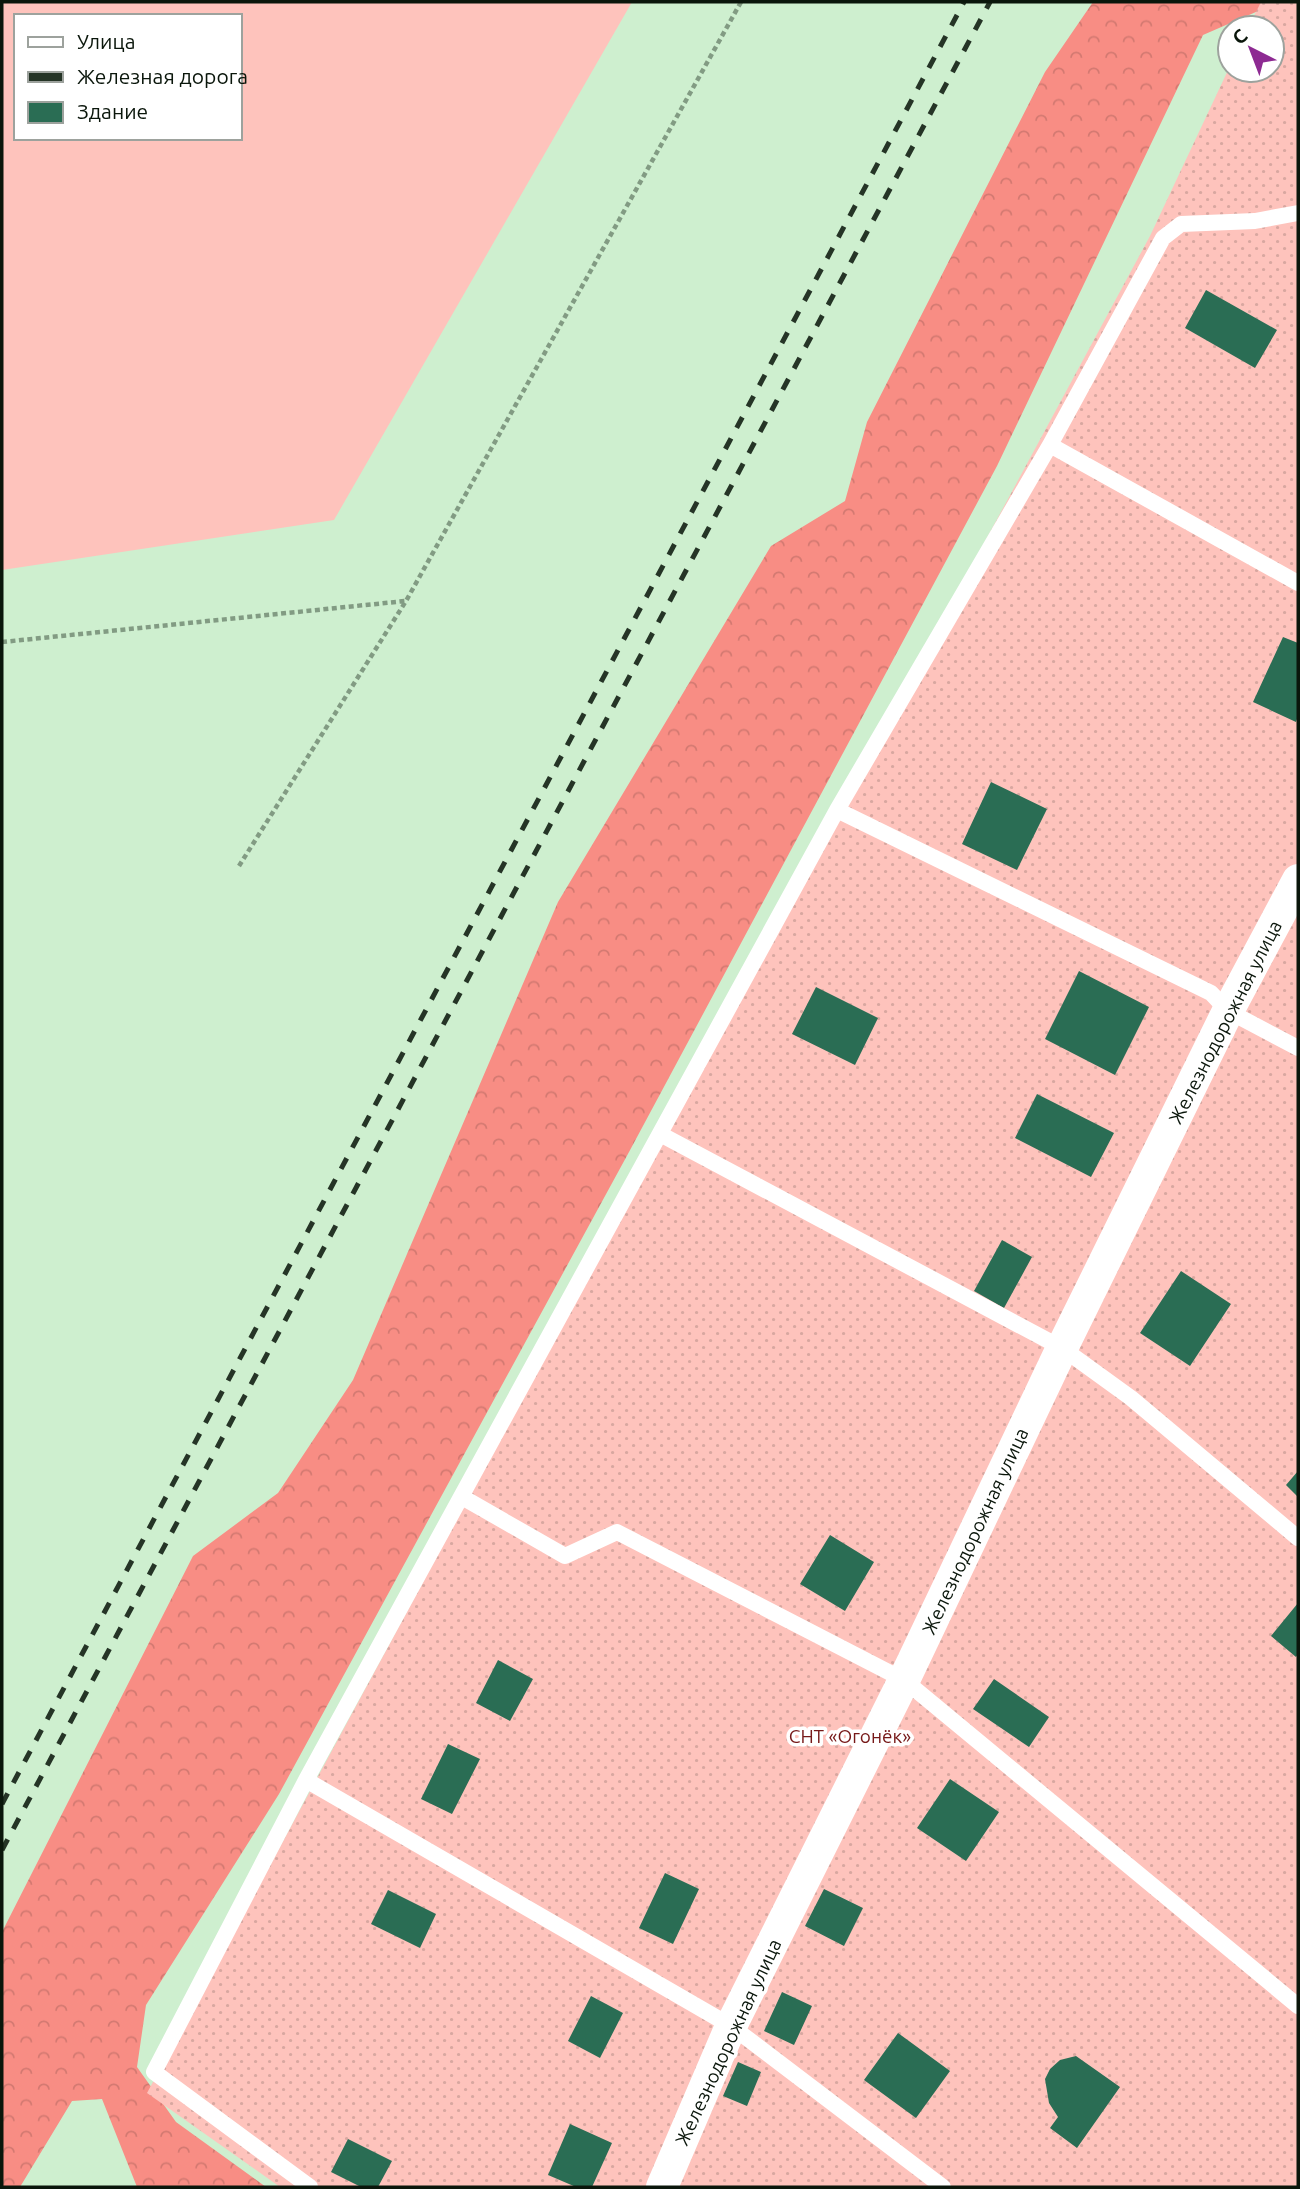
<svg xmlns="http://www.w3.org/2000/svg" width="1300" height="2189" font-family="Ubuntu,sans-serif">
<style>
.grass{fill:#fec3bc;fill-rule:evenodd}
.forest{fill:url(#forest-crowns)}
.garden{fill:url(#garden-dots)}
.building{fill:#2a6d54}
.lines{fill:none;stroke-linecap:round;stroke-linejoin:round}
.path{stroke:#829b83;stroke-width:4.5;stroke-dasharray:5 3.5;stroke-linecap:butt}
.service{stroke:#fff;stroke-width:16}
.minor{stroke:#fff;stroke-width:32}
.rail{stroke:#253426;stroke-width:5;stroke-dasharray:12 12;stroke-linecap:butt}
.labels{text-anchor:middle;stroke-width:7;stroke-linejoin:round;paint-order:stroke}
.street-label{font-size:19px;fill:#0a160b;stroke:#fff}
.park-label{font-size:19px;fill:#761818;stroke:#fff}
</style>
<defs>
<pattern id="forest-crowns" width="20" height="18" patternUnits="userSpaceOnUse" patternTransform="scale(1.75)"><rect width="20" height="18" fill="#f88d84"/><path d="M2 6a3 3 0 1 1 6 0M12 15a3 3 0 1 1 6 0" fill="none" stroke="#d37971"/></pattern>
<pattern id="garden-dots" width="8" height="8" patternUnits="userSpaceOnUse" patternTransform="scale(1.75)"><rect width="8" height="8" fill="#fec3bc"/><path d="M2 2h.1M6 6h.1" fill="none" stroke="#d8a7a0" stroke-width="1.8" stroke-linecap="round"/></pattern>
</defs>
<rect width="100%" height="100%" fill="#ceefcf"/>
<!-- grass -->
<path class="grass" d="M2 2H632L334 520 2 570ZM16 16H240V138H16Z"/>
<!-- forest -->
<path class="forest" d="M1093 2H1279L1203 35 997 466 629 1152 279 1794 146 2005 137 2067 176 2122 266 2187H137L102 2099 72 2101 20 2187H2V1932L193 1556 278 1493 353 1380 558 902 771 546 845 501 867 422 1045 72Z"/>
<!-- garden -->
<path class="garden" d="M1261 2H1298V2187H280L147 2093 1150 236 1230 66V70H1272V28H1248Z"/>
<!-- building -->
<path class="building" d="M1206 290 1277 330 1255 368 1185 328Z
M1283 637 1298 643V716L1296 722 1253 702Z
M991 782 1047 809 1017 870 962 844Z
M1079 971 1149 1007 1115 1075 1045 1039Z
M816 987 878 1018 855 1065 792 1034Z
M1037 1094 1114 1133 1091 1177 1015 1138Z
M1002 1240 1032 1257 1004 1308 974 1291Z
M1181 1271 1231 1304 1190 1366 1140 1333Z
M1298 1471V1497L1286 1485Z
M830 1535 874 1562 845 1611 800 1584Z
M1298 1603V1654L1296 1657 1271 1636Z
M498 1660 533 1679 510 1721 476 1703Z
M994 1679 1049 1717 1029 1747 973 1709Z
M448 1744 480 1759 452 1814 421 1799Z
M950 1779 999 1812 966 1861 917 1828Z
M665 1873 699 1889 673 1944 639 1928Z
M824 1889 863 1908 844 1946 805 1926Z
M388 1890 436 1914 420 1948 371 1924Z
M782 1992 812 2006 794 2045 764 2031Z
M591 1996 623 2013 600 2058 568 2041Z
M898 2033 950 2071 916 2118 864 2080Z
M1076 2056 1120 2087 1077 2148 1050 2128 1058 2117 1049 2103 1045 2079 1050 2069 1060 2060Z
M738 2062 761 2072 747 2106 723 2096Z
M570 2124 612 2143 592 2187H576L548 2175Z
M348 2139 392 2161 378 2187H361L331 2172Z"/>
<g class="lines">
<!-- path -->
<path class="path" d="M2 642 405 601
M239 866 406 601 741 2"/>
<!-- service -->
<path class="service" d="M1050 445 1298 583
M837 810 1211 993 1228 1011 1298 1048
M660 1134 1062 1348 1131 1398 1298 1538
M462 1497 565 1556 617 1532 904 1680 1298 2006
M306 1780 731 2026 943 2187
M310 2187 154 2072 306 1780 837 810 1050 445 1163 238 1181 224 1255 221 1298 213"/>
<!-- minor -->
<path class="minor" d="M662 2187 731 2026 904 1680 1062 1348 1228 1011 1298 880"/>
<!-- rail -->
<path class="rail" d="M2 1804 964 2
M2 1850 990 2"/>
</g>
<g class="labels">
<!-- street labels -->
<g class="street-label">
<text transform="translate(1225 1022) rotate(-63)" y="7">Железнодорожная улица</text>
<text transform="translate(975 1531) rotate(-65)" y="7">Железнодорожная улица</text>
<text transform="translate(728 2042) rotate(-65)" y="7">Железнодорожная улица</text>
</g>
<!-- park labels -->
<g class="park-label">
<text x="850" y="1743">СНТ «Огонёк»</text>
</g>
</g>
<!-- border -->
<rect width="1300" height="2189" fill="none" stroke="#0a160b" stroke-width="7"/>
<!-- legend -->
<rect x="14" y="14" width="228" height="126" fill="#ffffff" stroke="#9da29d" stroke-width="2"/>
<rect x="28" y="37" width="35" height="10" fill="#ffffff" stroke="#9da29d" stroke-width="2"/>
<text x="77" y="49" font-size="21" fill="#0a160b">Улица</text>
<rect x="28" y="72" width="35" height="10" fill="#253426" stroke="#9da29d" stroke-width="2"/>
<text x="77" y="84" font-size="21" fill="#0a160b">Железная дорога</text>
<rect x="28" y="102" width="35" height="21" fill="#2a6d54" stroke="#9da29d" stroke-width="2"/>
<text x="77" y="119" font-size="21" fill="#0a160b">Здание</text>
<!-- north arrow -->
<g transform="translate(1251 49) rotate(318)"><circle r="33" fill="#ffffff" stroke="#9da29d" stroke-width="2"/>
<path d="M0-5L12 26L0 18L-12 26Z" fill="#8d2a92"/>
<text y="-10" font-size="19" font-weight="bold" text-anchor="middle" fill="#0a160b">С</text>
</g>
</svg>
